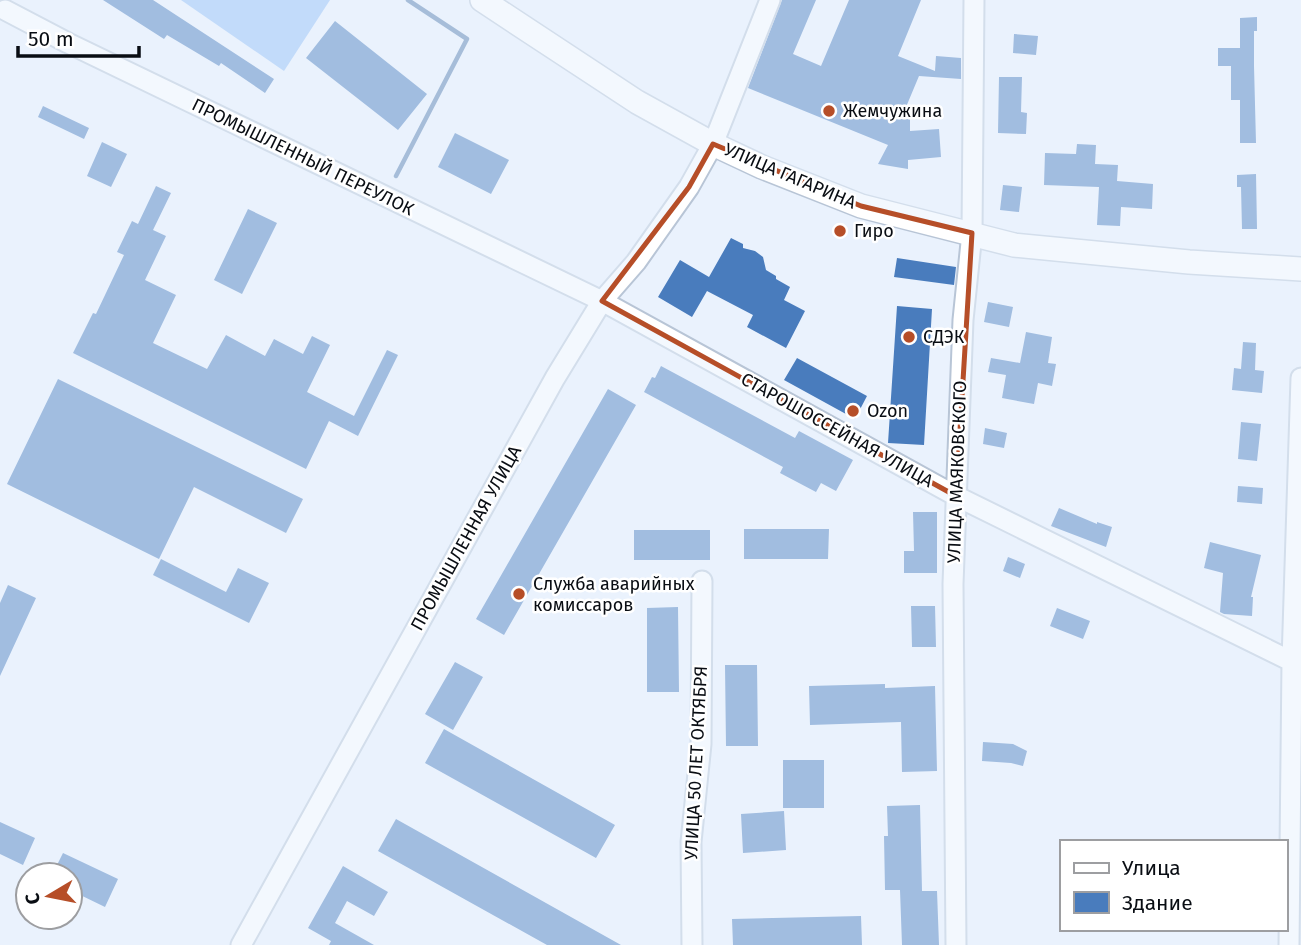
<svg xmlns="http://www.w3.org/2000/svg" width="1301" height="945" font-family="'Fira Sans',sans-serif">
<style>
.forest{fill:#93bef6}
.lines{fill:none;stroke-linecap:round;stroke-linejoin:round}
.stream{stroke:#557cae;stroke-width:4.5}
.building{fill:#497cbd}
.minor-casing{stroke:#b8c5d6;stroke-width:23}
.major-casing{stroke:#b8c5d6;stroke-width:26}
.minor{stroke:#fff;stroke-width:19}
.major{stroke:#fff;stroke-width:23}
.marked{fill:none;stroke:#b64e28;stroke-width:5;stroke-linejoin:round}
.poi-dot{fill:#b64e28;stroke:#fff;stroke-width:2.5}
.labels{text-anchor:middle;stroke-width:5;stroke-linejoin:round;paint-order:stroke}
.poi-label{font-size:18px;fill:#090d13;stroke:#fff;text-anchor:start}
.street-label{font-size:18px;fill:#090d13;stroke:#fff}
</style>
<rect width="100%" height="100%" fill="#eaf2fd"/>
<!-- forest -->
<path class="forest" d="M181 0H330L284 71Z"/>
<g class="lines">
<!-- stream -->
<path class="stream" d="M396 176 467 39 408 0"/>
</g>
<!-- building -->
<path class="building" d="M103 0H153L274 79 265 93 221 63 219 66 167 35 164 39Z
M782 0H816L793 54 821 66 849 0H921L898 56 935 71 936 56 961 58V79L919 76 901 119H910V131L939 129 941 157 908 160V169L878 164 888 145 748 88Z
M1257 17V31H1254V66L1256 143H1240V100H1231V66H1218V48H1240V18Z
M335 21 427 94 398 130 306 58Z
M1014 34 1038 36 1036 55 1013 53Z
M999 77H1022L1021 112 1027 113 1026 134 998 133Z
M43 106 89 128 84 139 38 117Z
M455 133 509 160 491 194 438 167Z
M102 142 127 154 111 187 87 176Z
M1077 144 1096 145 1095 164 1118 165 1117 181 1153 184 1152 209 1121 207 1120 226 1097 225 1099 187 1044 185 1045 153 1076 154Z
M1256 174 1257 229H1242L1241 187H1237V175Z
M1003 185 1022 187 1019 212 1000 210Z
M156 186 171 193 153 230 166 236 145 280 176 295 153 343 207 369 226 335 265 356 274 339 303 354 312 336 330 345 307 392 354 416 387 350 398 355 358 436 329 421 306 469 73 353 93 313 96 314 124 255 117 252 132 221 138 224Z
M248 209 277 223 242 294 214 280Z
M731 238 743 244V248L755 251 763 257 766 270 776 276V279L790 287 784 300 805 311 786 348 747 327 753 315 707 291 692 317 658 297 680 260 709 277Z
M897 258 956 267 954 285 894 277Z
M988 302 1013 307 1009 327 984 322Z
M897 306 932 309 924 445 888 443Z
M1026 332 1052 337 1048 363 1056 364 1052 386 1038 383 1034 404 1002 398 1006 375 988 372 991 358 1020 363Z
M1243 342 1256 343 1255 370 1264 371 1262 393 1232 390 1234 368 1241 369Z
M797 358 867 396 855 419 784 380Z
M661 366 795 438 799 431 853 460 836 491 821 483 816 492 780 473 783 467 644 392 652 377 655 378Z
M58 379 303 499 286 533 194 487 159 559 7 484Z
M608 389 636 405 504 635 476 619Z
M1241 422 1261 424 1257 461 1238 459Z
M985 428 1007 433 1004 448 983 444Z
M1238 486 1263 488 1262 504 1237 502Z
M1059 508 1097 524V522L1112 527 1106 547 1051 526Z
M913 512H937V573H904V551H914Z
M744 529H829L828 559H744Z
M634 530H710V560H634Z
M1210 542 1261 555 1251 597H1253L1252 616 1224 614 1220 612 1223 573 1204 568Z
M1008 557 1025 564 1020 578 1003 571Z
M161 559 226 592 238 568 269 583 249 623 153 575Z
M8 585 36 598 0 676V603Z
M911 606H935L936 647H912Z
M678 607 679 692H647V608Z
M1057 608 1090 621 1083 639 1050 626Z
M455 662 483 677 453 730 425 714Z
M725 665H757L758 746H726Z
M885 684V688L935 686 937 771 902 772 901 722 810 725 809 686Z
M444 729 615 825 596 858 425 763Z
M983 742 1013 744 1027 751 1023 766 1011 763 982 761Z
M783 760H824V808H783Z
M920 805 922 891H937L939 945H902L900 890H885L884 836H888L887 806Z
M784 811 786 850 743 853 741 814Z
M396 819 621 945H547L378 851Z
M0 822 35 838 23 865 0 854Z
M63 853 118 879 105 907 70 890V875H52Z
M343 866 388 892 374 916 347 901 335 923 374 945H329L331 941 308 928Z
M861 916 862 945H733L732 919Z"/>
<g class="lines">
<defs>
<path id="minor" d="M5 10 68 43 602 301 956 496 1301 666
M241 945 555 378 602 301 636 262 689 187 713 144 770 0
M692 945 691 842 701 744 702 581
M956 945 953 584 963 320 972 233 974 0
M1289 945 1292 661 1301 378"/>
<path id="major" d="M482 0 637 102 713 144 762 167 861 206 1014 245 1189 262 1301 269"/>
</defs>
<!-- minor casing -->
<use href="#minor" class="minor-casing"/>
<!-- major casing -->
<use href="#major" class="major-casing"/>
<!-- minor -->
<use href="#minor" class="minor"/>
<!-- major -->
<use href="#major" class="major"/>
</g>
<!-- marked area -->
<path d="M0 0H1301V945H0ZM713 144 861 206 972 233 956 496 602 301 689 187Z" fill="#eaf2fd" fill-opacity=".55" fill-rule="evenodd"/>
<path class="marked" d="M713 144 861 206 972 233 956 496 602 301 689 187Z"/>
<!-- markers -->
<g class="poi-dot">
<circle cx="829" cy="111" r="7"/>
<circle cx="840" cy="231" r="7"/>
<circle cx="909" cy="337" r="7"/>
<circle cx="853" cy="411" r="7"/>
<circle cx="519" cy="594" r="7"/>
</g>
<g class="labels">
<!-- poi labels -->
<g class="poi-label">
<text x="843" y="117">Жемчужина</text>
<text x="854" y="237">Гиро</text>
<text x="923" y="343">СДЭК</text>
<text x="867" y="417">Ozon</text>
<text x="533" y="590">Служба аварийных<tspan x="533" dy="21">комиссаров</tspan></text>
</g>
<!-- street labels -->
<g class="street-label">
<text transform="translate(303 157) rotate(26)" y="6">ПРОМЫШЛЕННЫЙ ПЕРЕУЛОК</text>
<text transform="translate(790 176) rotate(23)" y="6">УЛИЦА ГАГАРИНА</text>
<text transform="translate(837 430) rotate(29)" y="6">СТАРОШОССЕЙНАЯ УЛИЦА</text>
<text transform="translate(957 472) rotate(-88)" y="6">УЛИЦА МАЯКОВСКОГО</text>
<text transform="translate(466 538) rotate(-61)" y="6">ПРОМЫШЛЕННАЯ УЛИЦА</text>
<text transform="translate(696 763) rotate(-87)" y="6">УЛИЦА 50 ЛЕТ ОКТЯБРЯ</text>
</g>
</g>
<!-- legend -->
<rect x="1060" y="840" width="228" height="91" fill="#ffffff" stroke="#9d9ea1" stroke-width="2"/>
<rect x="1074" y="863" width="35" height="10" fill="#ffffff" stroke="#9d9ea1" stroke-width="2"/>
<text x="1122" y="875" font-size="21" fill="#090d13">Улица</text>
<rect x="1074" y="892" width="35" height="21" fill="#497cbd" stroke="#9d9ea1" stroke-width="2"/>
<text x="1122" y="910" font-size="21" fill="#090d13">Здание</text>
<!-- north arrow -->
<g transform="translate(49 896) rotate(260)"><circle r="33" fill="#ffffff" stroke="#9d9ea1" stroke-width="2"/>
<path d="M0-5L12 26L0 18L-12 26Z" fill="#b64e28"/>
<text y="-10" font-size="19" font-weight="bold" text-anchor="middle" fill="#090d13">С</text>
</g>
<!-- scale -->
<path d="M18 46v10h121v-10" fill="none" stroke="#090d13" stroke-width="3.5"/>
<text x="28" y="46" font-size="21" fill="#090d13" stroke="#ffffff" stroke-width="5" paint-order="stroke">50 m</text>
</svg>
